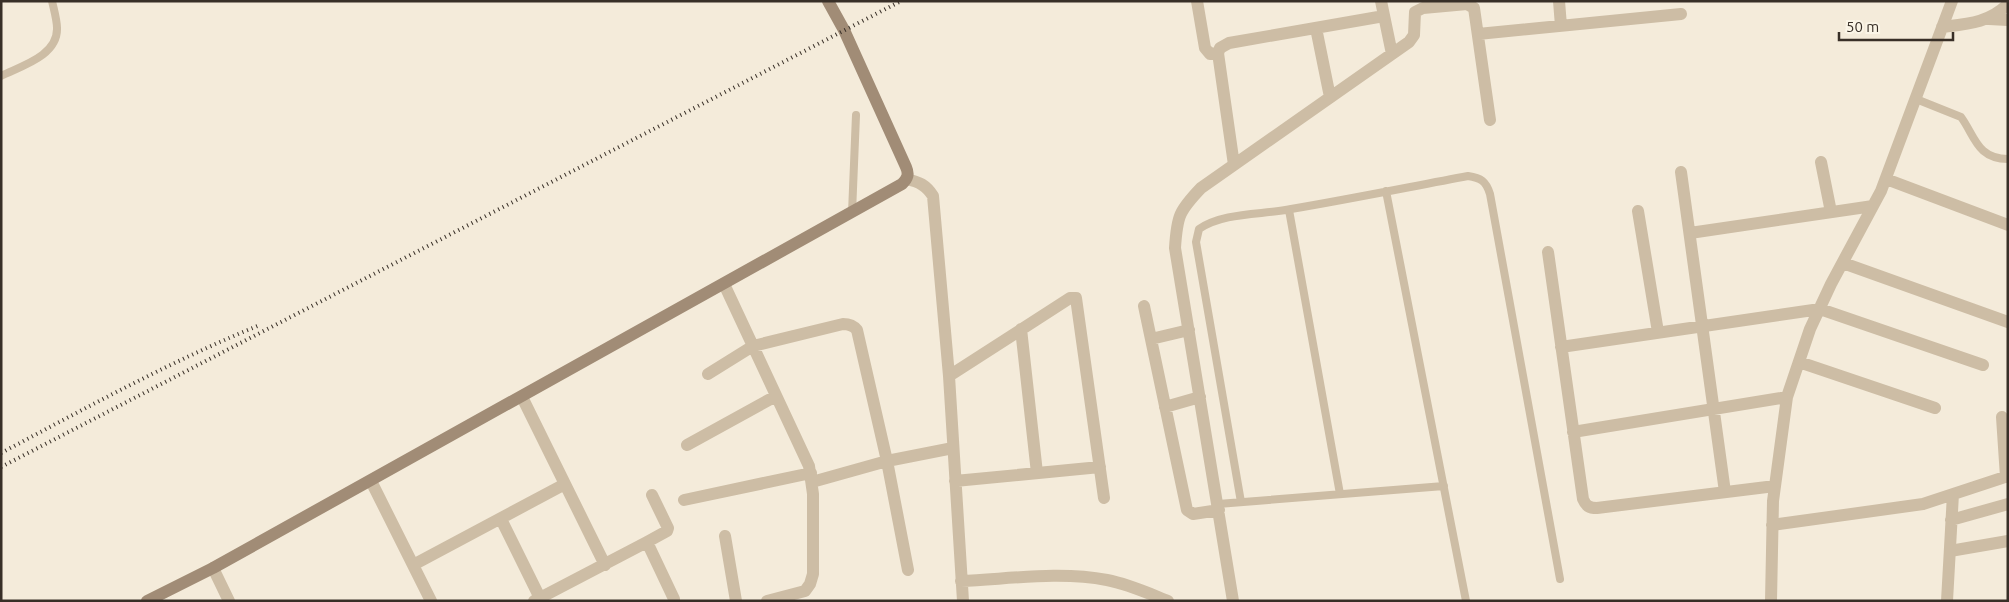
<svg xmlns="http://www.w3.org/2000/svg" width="2009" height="602" font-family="Ubuntu,sans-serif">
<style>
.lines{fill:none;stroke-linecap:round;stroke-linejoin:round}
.lane{stroke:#cdbda5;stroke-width:8}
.street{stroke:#cdbda5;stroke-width:12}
.secondary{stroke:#a18c76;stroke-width:12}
.rail{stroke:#382f27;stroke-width:4;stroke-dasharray:1 4;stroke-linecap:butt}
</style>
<rect width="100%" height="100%" fill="#f4ebda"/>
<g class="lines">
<!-- lane -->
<path class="lane" d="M1 76C21 66 58 56 57 28 57 20 54 10 52 1
M1916 99 1961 117C1975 136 1977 159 2008 159
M1386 191 1466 601
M1289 210 1340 494
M852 213 856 115
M1241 502 1196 242 1199 229C1224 212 1262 215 1291 209 1350 199 1409 187 1468 176 1481 178 1486 181 1490 194L1560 579
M1218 504 1444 486"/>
<!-- street -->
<path class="street" d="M1197 1 1205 48 1210 54 1218 53
M1381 1 1392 54
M1559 1 1561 26
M1989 19 2008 20
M1942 27C1967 24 1989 23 2008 4
M1316 28 1330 97
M1478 34 1681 14
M1821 162 1831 212
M1234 165 1218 53 1220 48 1229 43 1384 16
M1681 172 1725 492
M907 179C919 182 926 185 933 196L949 376 963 601
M1886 179 2008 225
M1638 211 1658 332
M1690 233 1873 206
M1548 252 1583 499C1586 506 1589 508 1597 508L1775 486
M1843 263 2008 322
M724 284 809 466 813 494V574L810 584 805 591 767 601
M1144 306 1187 510 1193 514 1219 510
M1021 329 1037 473
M1151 339 1189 330
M1561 347 1820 309 1983 365
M1799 362 1935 408
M708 374 753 346 843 324C849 324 853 325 857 330L887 461 908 570
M949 376 1070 298H1076L1104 498
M522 397 605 565
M1165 407 1200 397
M2002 417 2006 477
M1573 432 1787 397
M687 445 776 396
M371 481 431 601
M955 481 1100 467
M812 482 887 461 953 448
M684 500 811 473
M501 519 540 598
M1951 520 2008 504
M1772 525 1923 504 2008 476
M725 536 736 601
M647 542 674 599
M1950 551 2008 541
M413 565 565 484
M213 568 229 601
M961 581C1009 579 1060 571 1107 580 1128 584 1148 593 1168 601
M534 601 647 542 667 531 668 528 652 495
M1233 601 1175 248C1177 216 1179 211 1201 188L1409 42 1414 35 1415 12 1423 8 1467 4 1474 8 1490 120
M1771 601 1773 501 1787 397 1810 329 1831 284 1881 191 1952 1
M1947 601 1953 494"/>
<!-- secondary -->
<path class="secondary" d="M147 601 213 568 902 184C908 178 909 174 906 167L844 30 828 1"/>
<!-- rail -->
<path class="rail" d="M1 453C86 408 171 361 260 325
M1 467 901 1"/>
</g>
<!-- border -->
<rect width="2009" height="602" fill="none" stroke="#382f27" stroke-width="5"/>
<!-- scale -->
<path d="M1839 32v8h114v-8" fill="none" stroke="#382f27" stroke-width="2.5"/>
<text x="1846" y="32" font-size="15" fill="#382f27" stroke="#fbf5e7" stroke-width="4" paint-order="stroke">50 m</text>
</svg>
